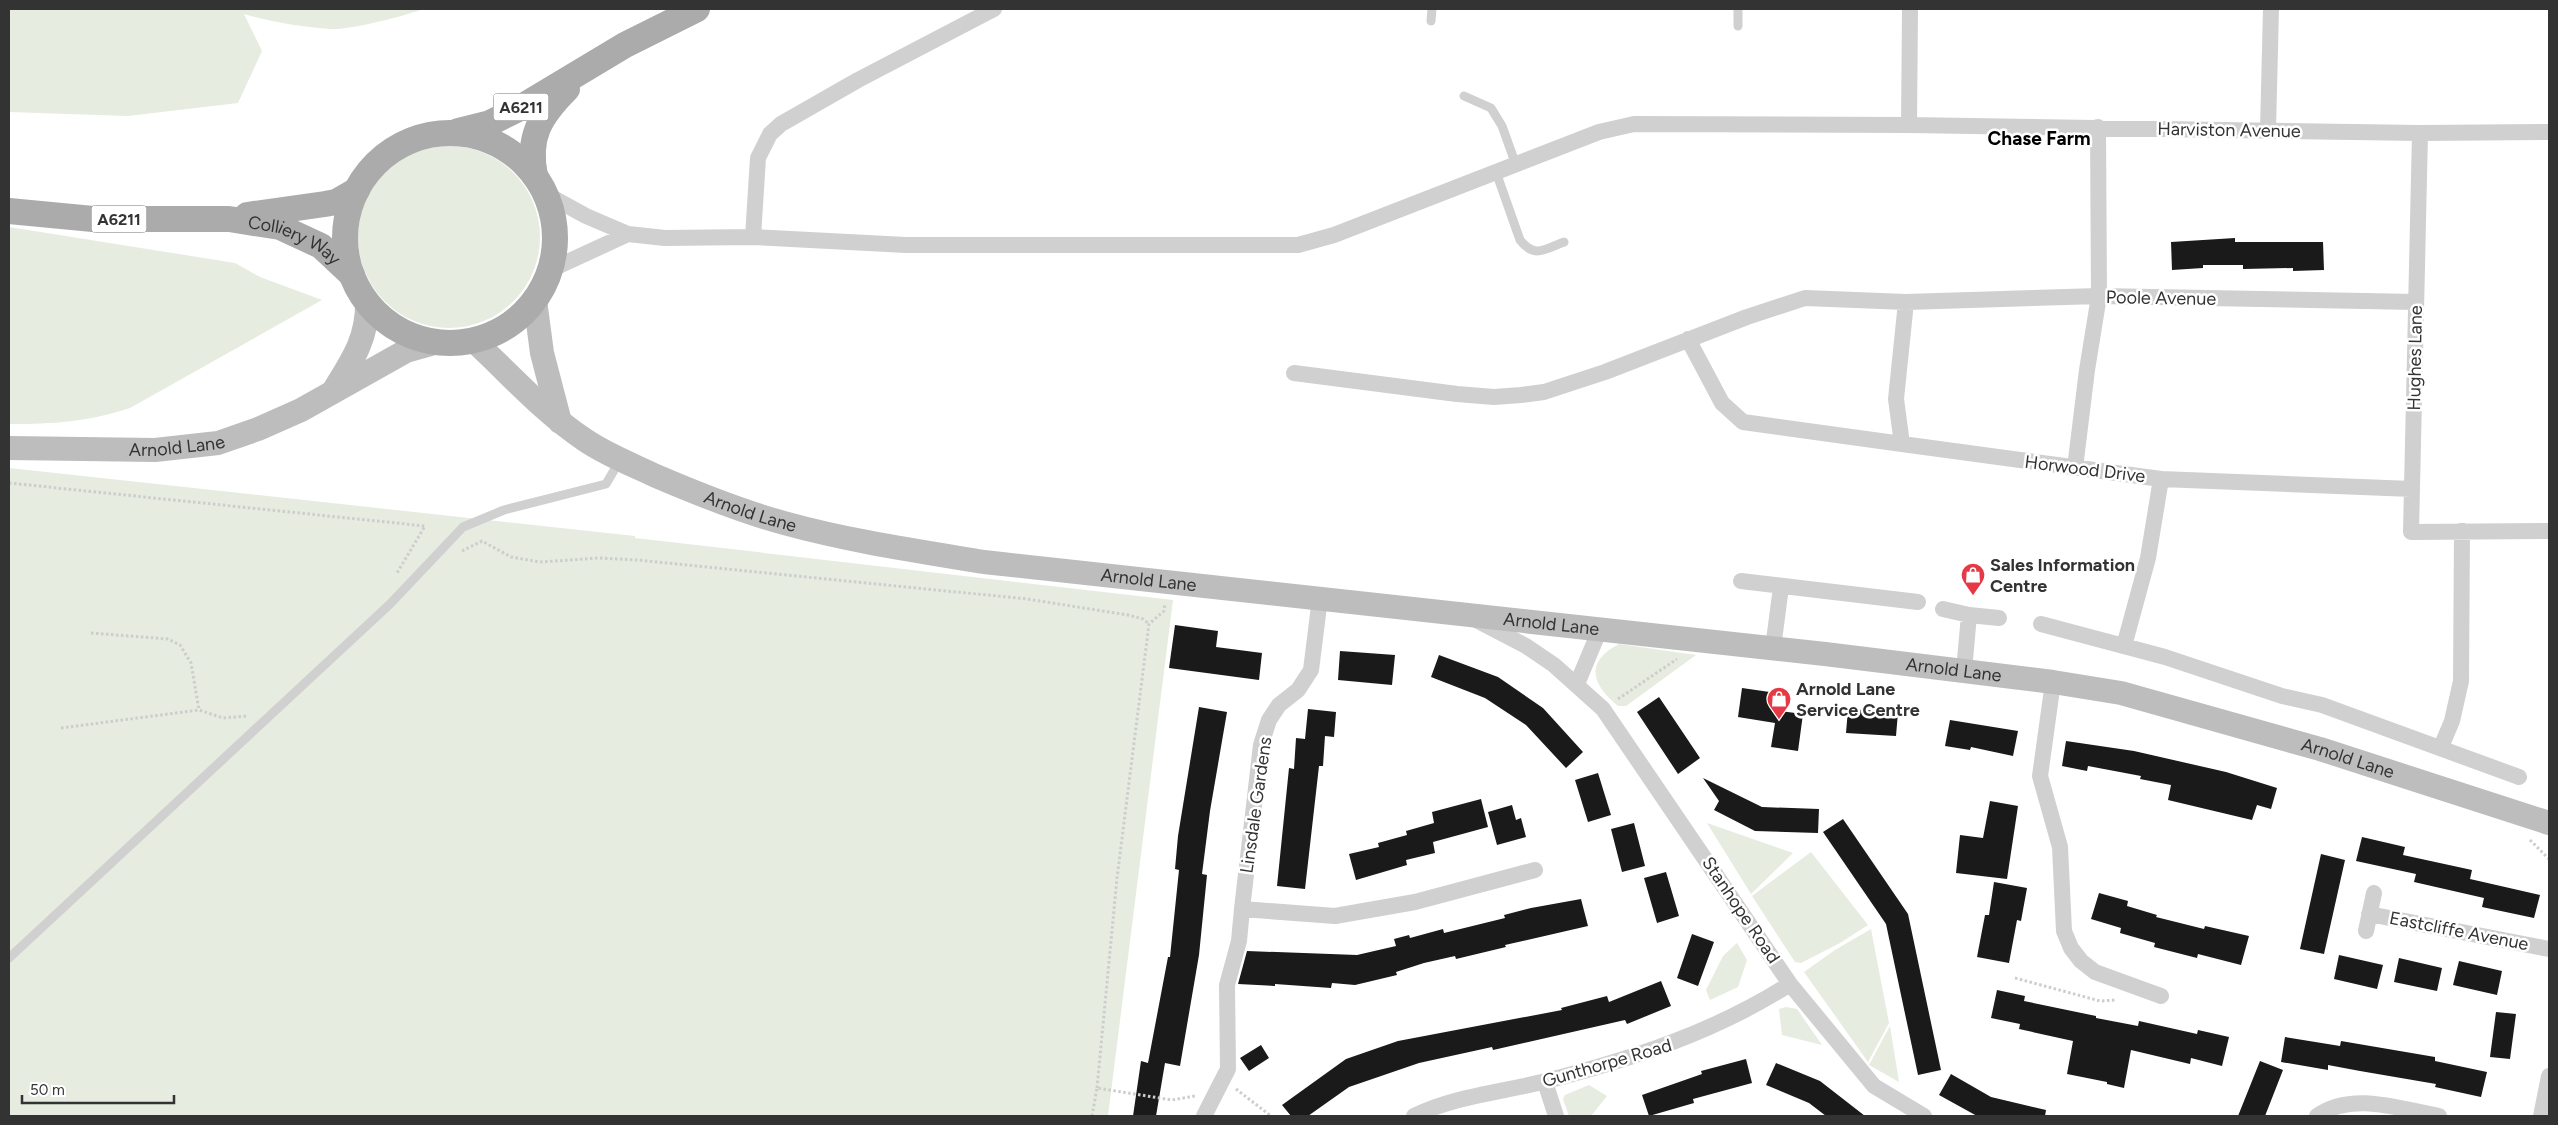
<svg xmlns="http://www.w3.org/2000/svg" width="2558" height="1125" font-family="Figtree,sans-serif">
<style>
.green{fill:#e6ecdf}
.building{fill:#1a1a1a}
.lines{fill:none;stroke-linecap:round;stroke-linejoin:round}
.path{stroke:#cdcdcd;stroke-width:3;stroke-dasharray:2.5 2.5;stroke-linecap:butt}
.lane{stroke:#d0d0d0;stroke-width:9}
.street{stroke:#d0d0d0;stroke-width:16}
.secondary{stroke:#bdbdbd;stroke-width:24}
.primary{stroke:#ababab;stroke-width:26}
.labels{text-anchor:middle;stroke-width:5;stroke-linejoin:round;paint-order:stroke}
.shield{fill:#fff;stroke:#707070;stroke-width:1}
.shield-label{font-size:16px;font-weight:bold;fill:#333}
.street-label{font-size:18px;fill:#333;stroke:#fff}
.poi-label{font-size:18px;font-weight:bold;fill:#333;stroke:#fff;text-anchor:start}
.neighbourhood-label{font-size:19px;font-weight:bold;fill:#000;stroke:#fff}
</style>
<rect width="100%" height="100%" fill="#fff"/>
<!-- green -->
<path class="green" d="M9 9H424C403 16 352 30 331 29 302 27 272 22 244 14L262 51 238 103 128 116 9 112Z
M358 237a91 91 0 1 1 182 0a91 91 0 1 1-182 0Z
M9 227 235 263 260 277 322 300 130 408C86 422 55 424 9 424Z
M9 468 635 536V538L1173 600 1108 1116H9Z
M1619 644 1696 655 1626 706H1618C1592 685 1584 662 1619 644Z
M1707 823 1793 853 1751 894Z
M1811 852 1868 925 1840 943 1801 963 1795 962 1752 896Z
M1871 929 1889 1023 1868 1062 1804 972 1835 950Z
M1737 943 1747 960 1738 987 1710 1000 1706 990 1723 956Z
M1786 1007 1797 1009 1822 1045 1782 1035 1779 1009Z
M1890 1026 1899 1082 1869 1065Z
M1589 1085 1607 1096 1591 1116H1569L1563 1099 1565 1095Z"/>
<!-- building -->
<path class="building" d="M2235 238V242H2323L2324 270 2293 271V268L2243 269V265H2203V268L2172 270 2171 242Z
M1175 625 1218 631 1216 647 1262 653 1259 680 1169 668Z
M1340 651 1395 655 1392 685 1338 680Z
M1439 655 1498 677 1543 708 1583 752 1566 768 1526 725 1485 698 1431 677Z
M1742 688 1783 694 1780 711 1803 714 1798 751 1771 747 1775 723 1738 717Z
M1659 697 1700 758 1678 774 1637 712Z
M1199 707 1227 712 1210 811 1202 874 1207 875 1199 955 1180 1066 1165 1063 1156 1116H1133L1141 1061 1148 1063 1168 957H1170L1179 870 1175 869 1178 836Z
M1308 709 1336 712 1334 737 1325 736 1323 766H1319L1305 889 1277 886 1289 768 1294 769 1296 738 1305 739Z
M1848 709 1898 712 1896 736 1846 733Z
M1950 720 2018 731 2013 756 1971 747 1970 750 1945 746Z
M2066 741 2134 751 2226 772 2277 788 2271 809 2257 805 2252 820 2168 800 2171 785 2140 779 2141 776 2088 766 2087 771 2062 766Z
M1598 773 1611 815 1588 822 1575 780Z
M1703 778 1762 807 1819 809 1818 833 1755 831 1714 810 1719 801Z
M1481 799 1488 827 1433 842 1435 853 1406 860 1407 865 1356 880 1349 854 1379 847 1378 843 1407 835 1406 831 1434 823 1432 812Z
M1990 801 2018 806 2007 879 1956 873 1960 835 1983 838Z
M1512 805 1516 820 1521 818 1526 837 1497 845 1488 812Z
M1843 819 1908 914 1941 1070 1918 1075 1886 924 1823 832Z
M1634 823 1645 866 1622 872 1611 829Z
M2362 837 2405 847 2403 855 2472 870 2470 879 2540 895 2534 918 2482 907 2484 898 2414 882 2416 874 2356 861Z
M2321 854 2345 860 2324 954 2300 949Z
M1666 872 1679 916 1657 923 1644 878Z
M1994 882 2027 888 2021 921 2017 920 2009 963 1977 957 1985 915H1989Z
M2099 893 2128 901 2127 906 2157 915 2156 917 2204 929 2205 926 2249 936 2241 965 2198 954 2197 958 2154 947 2155 943 2120 933 2121 928 2091 919Z
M1581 899 1588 926 1505 945 1506 947 1456 959 1455 956 1424 963 1396 972 1397 975 1355 985 1332 983 1331 988 1275 984V986L1238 984 1247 951 1357 955 1396 946 1394 939 1409 935 1410 938 1443 929 1444 933 1505 918 1504 915 1531 908Z
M1692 934 1714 942 1698 986 1677 978Z
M2339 955 2383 965 2377 989 2334 979Z
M2399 958 2442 968 2437 991 2394 982Z
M2459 961 2502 971 2497 995 2453 985Z
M1661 981 1671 1006 1627 1024 1625 1020 1493 1050 1492 1047 1419 1063 1349 1087 1308 1116H1291L1282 1105 1346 1059 1398 1041 1562 1010 1561 1008 1607 996 1609 1002Z
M1997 990 2025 996 2024 1001 2096 1016V1018L2138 1026 2139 1021 2197 1034 2198 1030 2229 1037 2222 1066 2191 1058 2190 1064 2131 1050 2124 1088 2107 1084V1082L2067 1074 2073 1041 2019 1029 2020 1024 1991 1018Z
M2496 1012 2516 1014 2510 1059 2490 1057Z
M2285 1037 2340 1046 2341 1041 2435 1057V1061L2487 1072 2481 1097 2435 1087 2436 1084 2360 1071 2328 1065V1070L2281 1062Z
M1261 1045 1269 1058 1249 1071 1240 1058Z
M1746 1059 1752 1083 1693 1099 1694 1103 1649 1116 1642 1095 1702 1074 1701 1071Z
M2260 1061 2283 1070 2265 1116H2238Z
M1776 1063 1820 1081 1865 1116H1826L1809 1103 1766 1085Z
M1951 1074 1991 1097 2046 1110 2045 1116H1977L1939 1095Z"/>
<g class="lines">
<!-- path -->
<path class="path" d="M9 483 425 526 397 573
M462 551 482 541 511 557 540 562 599 558 637 560 1027 599 1128 615 1143 619 1149 624
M91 633 168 639 180 645 191 663 199 710
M1618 699 1677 659
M61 728 199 710 223 718 248 716
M2530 840 2549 859
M2015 978 2100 1001 2116 1000
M1097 1088 1117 878 1149 624 1164 611 1165 603
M1236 1089 1271 1116
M1092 1116 1097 1088 1172 1100 1195 1096"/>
<!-- lane -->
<path class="lane" d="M1738 9V26
M1431 21 1432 9
M1464 96 1491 108 1502 126 1516 165
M1496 172 1520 240C1535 259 1545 249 1564 242
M9 958 390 604 463 527 504 510 606 484 620 460"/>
<!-- street -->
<path class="street" d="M1909 125 1910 9
M2268 130 2271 9
M2420 133 2411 532 2549 531
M546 194 586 216 628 234 665 238 753 237 906 245H1298L1334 235 1599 132 1634 124 1909 125 2420 133 2549 132
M753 237 758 158 770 134 781 124 858 80 994 9
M550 270 628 234
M1906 302 1896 399 1902 444 2161 479 2412 489
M1688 339 1722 403 1743 422 1902 444
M1294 373 1457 394 1494 397 1521 395 1544 392 1605 372 1747 317 1805 298 1906 302 2099 296 2416 302
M2075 468 2087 370 2099 296 2098 127
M1741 581 1918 602
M1320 598 1311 670 1298 690 1279 705 1269 720 1261 745 1242 909 1335 916 1415 902 1535 870
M1943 609 1969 615 1999 618
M1476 620 1526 646 1554 665 1603 709 1790 984 1874 1086 1924 1116
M2041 624 2165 657 2282 696 2322 705 2519 777
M2124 646 2148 558 2161 479
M1773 648 1781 587
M1964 671 1969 615
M2053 682 2040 776 2060 847 2064 931 2071 948 2081 961 2095 972 2161 996
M1577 684 1600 629
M2441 747 2452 721 2461 681 2462 531
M2369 914 2549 949
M2366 931 2374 893
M1545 1082 1556 1116
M1204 1116 1228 1069 1227 985 1239 941 1242 909
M1414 1116C1454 1096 1503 1092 1546 1081 1632 1059 1715 1032 1790 984
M2317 1116C2352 1091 2400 1109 2439 1116
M2541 1116 2549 1076"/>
<!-- secondary -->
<g class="secondary">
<path d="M535 300 542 353 560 422"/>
<path id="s1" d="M473 340C511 375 542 411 585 440 607 455 633 465 656 476 698 494 740 511 784 523 849 541 917 551 984 562L1825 654 2053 682 2121 693 2320 749 2549 823"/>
<path d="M334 390C352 361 368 338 367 302"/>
<path id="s2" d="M9 448 155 450 218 443 258 429 301 410 406 351 438 342"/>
</g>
<!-- primary -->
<g class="primary">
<path d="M458 131 490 123 520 108 625 45 697 9"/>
<circle cx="450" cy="238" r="105"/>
<path d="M535 176C527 137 540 116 567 89"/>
<path id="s3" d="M9 211 93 219H229L280 227 321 246 352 275"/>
<path d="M247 215 325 204 336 202 357 190"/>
</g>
</g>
<!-- icons -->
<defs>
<symbol id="shop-pin" viewBox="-11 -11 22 30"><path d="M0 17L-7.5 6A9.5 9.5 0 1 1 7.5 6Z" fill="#e63946" stroke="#fff"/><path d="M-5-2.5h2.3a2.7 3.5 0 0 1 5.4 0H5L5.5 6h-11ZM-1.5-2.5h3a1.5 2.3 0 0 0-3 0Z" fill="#fff"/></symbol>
</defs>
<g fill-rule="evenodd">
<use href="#shop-pin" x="1959" y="561" width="28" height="38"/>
<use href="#shop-pin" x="1765" y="685" width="28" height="38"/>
</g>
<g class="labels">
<!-- shield labels -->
<g class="shield">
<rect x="493.5" y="93.5" width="55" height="27" rx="4"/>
<rect x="91.5" y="205.5" width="55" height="27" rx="4"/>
</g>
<g class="shield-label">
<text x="521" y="113">A6211</text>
<text x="119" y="225">A6211</text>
</g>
<!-- street labels -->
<g class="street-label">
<text transform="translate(2229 130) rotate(1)" y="6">Harviston Avenue</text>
<text dy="6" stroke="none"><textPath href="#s3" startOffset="290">Colliery Way</textPath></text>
<text transform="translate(2161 298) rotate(1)" y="6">Poole Avenue</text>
<text transform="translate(2415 358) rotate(-89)" y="6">Hughes Lane</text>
<text dy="6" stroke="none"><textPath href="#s2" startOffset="168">Arnold Lane</textPath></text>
<text transform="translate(2085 469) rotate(7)" y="6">Horwood Drive</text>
<text dy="6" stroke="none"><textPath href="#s1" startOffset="331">Arnold Lane</textPath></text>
<text dy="6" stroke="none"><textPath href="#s1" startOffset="736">Arnold Lane</textPath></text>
<text dy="6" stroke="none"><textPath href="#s1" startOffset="1141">Arnold Lane</textPath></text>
<text dy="6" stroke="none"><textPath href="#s1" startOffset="1546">Arnold Lane</textPath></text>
<text dy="6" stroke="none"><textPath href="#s1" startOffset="1951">Arnold Lane</textPath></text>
<text transform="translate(1256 805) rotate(-82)" y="6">Linsdale Gardens</text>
<text transform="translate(1741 910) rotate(56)" y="6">Stanhope Road</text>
<text transform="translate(2459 931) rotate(11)" y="6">Eastcliffe Avenue</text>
<text transform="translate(1607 1063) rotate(-16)" y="6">Gunthorpe Road</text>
</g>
<!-- poi labels -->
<g class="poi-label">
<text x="1990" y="571">Sales Information<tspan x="1990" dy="21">Centre</tspan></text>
<text x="1796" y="695">Arnold Lane<tspan x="1796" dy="21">Service Centre</tspan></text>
</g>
<!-- neighbourhood labels -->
<g class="neighbourhood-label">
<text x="2039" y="145">Chase Farm</text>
</g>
</g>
<!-- border -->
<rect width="2558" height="1125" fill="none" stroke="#333333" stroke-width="20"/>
<!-- scale -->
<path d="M22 1095v8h152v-8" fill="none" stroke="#333333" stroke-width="2.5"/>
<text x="30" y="1095" font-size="15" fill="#333333" stroke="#ffffff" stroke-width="4" paint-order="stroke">50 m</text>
</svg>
